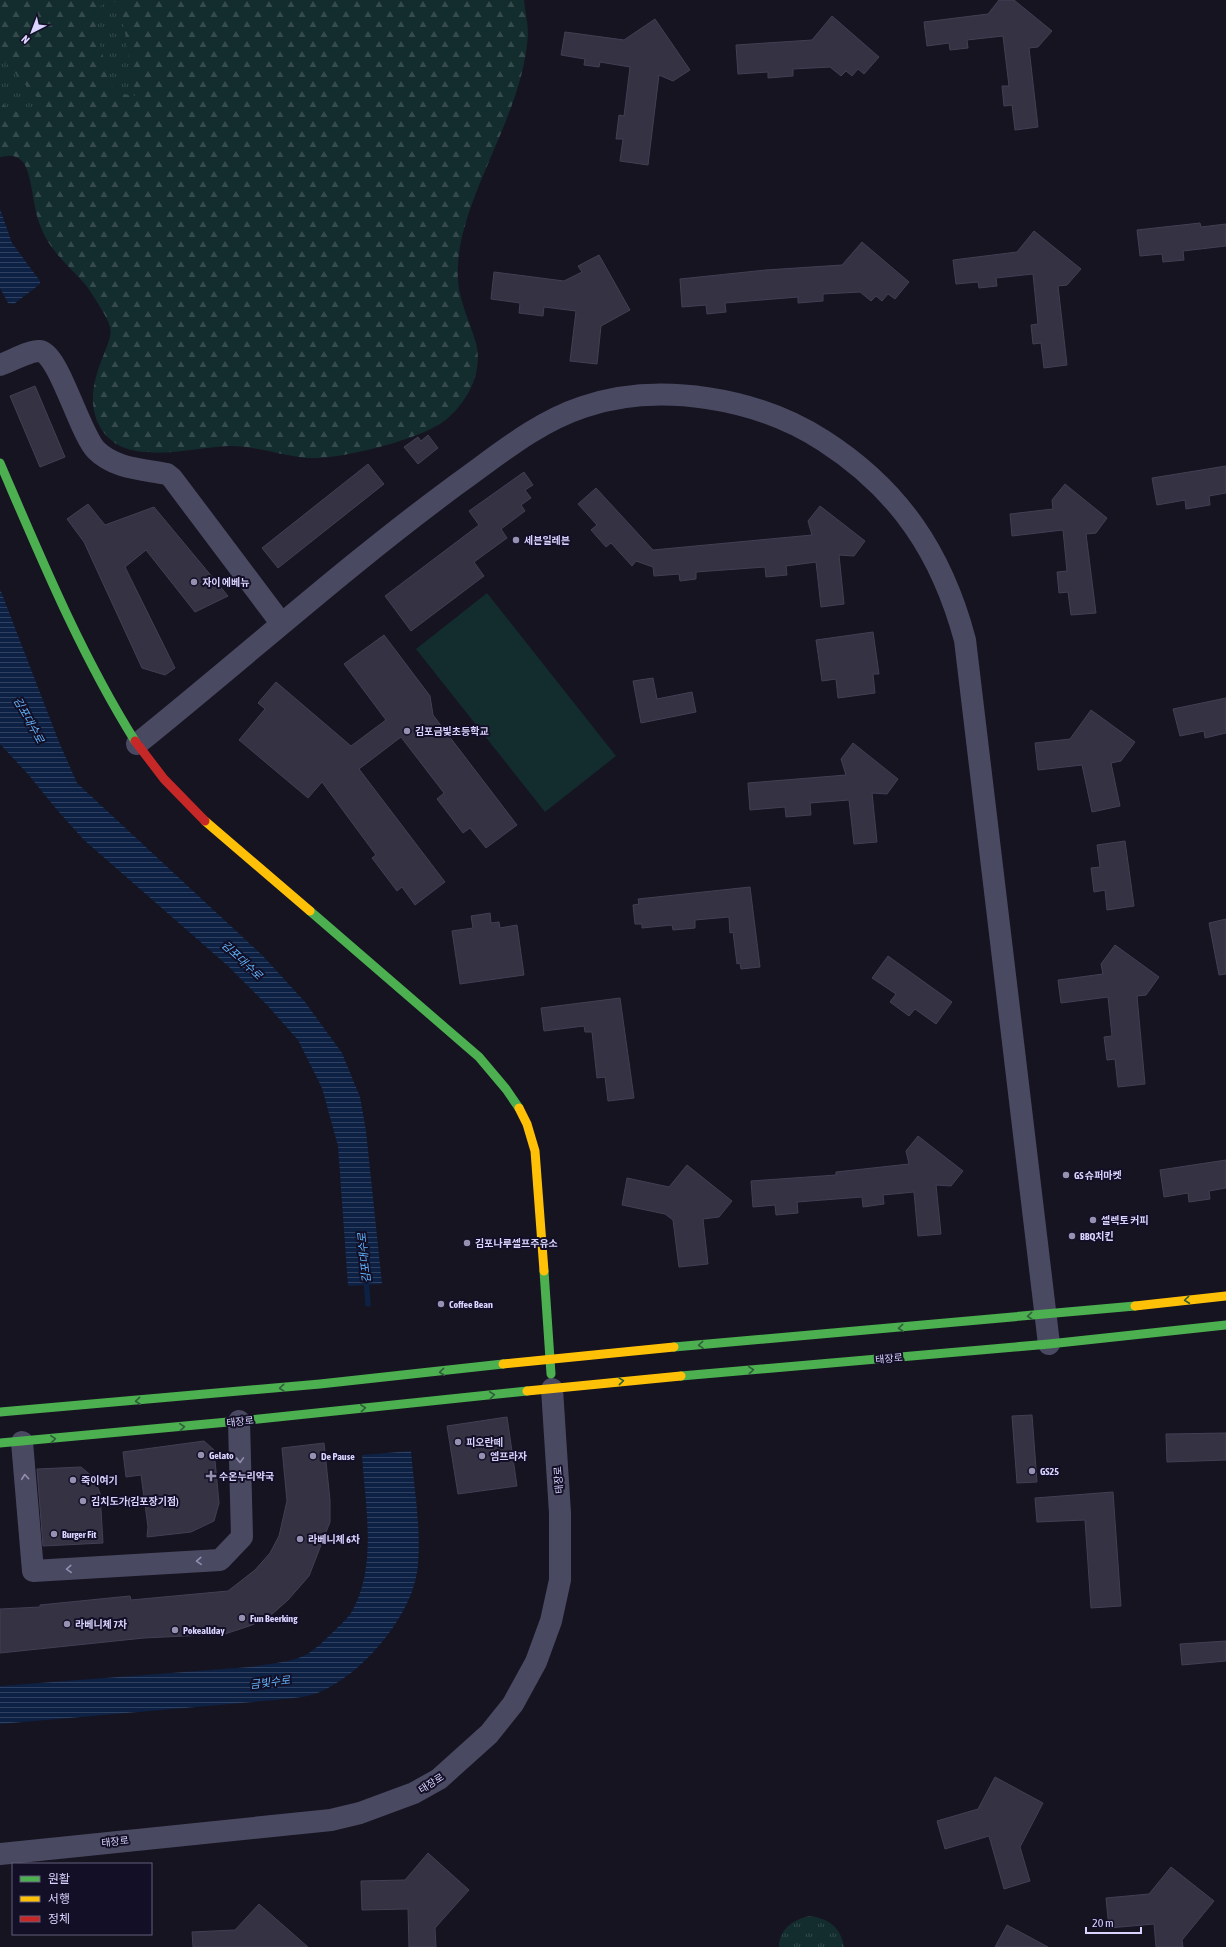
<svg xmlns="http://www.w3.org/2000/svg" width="1226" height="1947" font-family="'Asap Condensed','Noto Sans KR',sans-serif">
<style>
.forest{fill:url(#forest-firs)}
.park{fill:url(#park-tufts)}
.pitch{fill:#132c2d}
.water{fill:url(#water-rules)}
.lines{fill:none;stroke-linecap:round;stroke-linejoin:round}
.stream{stroke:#0d2144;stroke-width:5.5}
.building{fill:#343243;stroke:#433f54}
.street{stroke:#4a4962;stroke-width:22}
.fast{stroke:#4caf50;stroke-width:9}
.slow{stroke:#ffc107;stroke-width:9}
.jam{stroke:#c62828;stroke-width:9}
.oneway{stroke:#305f3b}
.oneway2{stroke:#928eb0}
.poi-dot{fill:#9591b1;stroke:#130f26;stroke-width:1.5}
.labels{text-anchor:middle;stroke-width:4;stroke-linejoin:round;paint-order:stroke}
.poi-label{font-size:10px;font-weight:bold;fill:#d9d4ff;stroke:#130f26;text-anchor:start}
.street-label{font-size:10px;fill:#d9d4ff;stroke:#130f26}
.water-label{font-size:11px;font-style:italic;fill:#62b6ff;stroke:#130f26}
</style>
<defs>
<pattern id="forest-firs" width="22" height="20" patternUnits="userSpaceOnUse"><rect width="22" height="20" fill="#132c2d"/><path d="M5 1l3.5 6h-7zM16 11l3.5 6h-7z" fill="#354a4c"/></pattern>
<pattern id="park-tufts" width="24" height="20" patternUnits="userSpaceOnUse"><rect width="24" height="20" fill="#132c2d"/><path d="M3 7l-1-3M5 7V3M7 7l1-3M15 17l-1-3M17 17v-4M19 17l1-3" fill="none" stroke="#354a4c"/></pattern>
<pattern id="water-rules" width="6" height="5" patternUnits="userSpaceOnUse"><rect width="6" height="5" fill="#0d2144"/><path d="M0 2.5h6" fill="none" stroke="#304060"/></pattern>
</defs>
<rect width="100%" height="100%" fill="#161421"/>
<!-- forest -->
<path class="forest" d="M0 0H524C525 11 528 23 528 34 524 100 485 159 466 222 459 245 455 270 460 294 464 311 471 326 476 343 483 372 469 399 448 418 425 439 339 460 308 458 281 456 257 446 230 446 191 447 127 468 102 430 86 406 94 378 104 354 107 345 112 337 110 327 108 320 104 313 100 307 95 299 90 290 84 283 69 266 51 252 42 230 33 211 34 190 27 170 25 163 19 156 11 156 7 155 4 157 0 157Z"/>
<!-- park -->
<path class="park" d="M120 1 135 96 114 92 95 30 101 5Z
M0 56 39 100 25 116 5 106 0 100Z
M809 1916C828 1918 841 1927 844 1947H779C779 1929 793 1920 809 1916Z"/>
<!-- pitch -->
<path class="pitch" d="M487 593 616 756 545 812 416 649Z"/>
<!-- water -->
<path class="water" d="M0 209 12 243 40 281V284L14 304 8 303 0 288Z
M0 589 59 742 77 783 262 955 305 1002 342 1053 360 1097 366 1131 382 1284 348 1286 338 1146 322 1088 298 1040 267 1005 228 966 84 840 58 811 27 773 0 744Z
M411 1451C414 1488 421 1526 418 1564 415 1613 364 1673 320 1692 306 1698 290 1698 275 1700L0 1724V1686L250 1667C267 1664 285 1663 301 1657 313 1652 323 1642 332 1633 338 1627 346 1620 351 1613 378 1568 365 1505 362 1455Z"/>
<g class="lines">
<!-- stream -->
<path class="stream" d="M366 1279 368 1304"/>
</g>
<!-- building -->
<path class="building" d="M999 0H1014L1052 31 1038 47 1029 48 1038 127 1015 130 1012 105 1004 106 1002 86H1009L1003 36 967 40 968 48 950 50 949 43 927 46 924 22 988 14Z
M832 16 879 57 864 74 858 69 852 76 846 71 841 76 830 67 793 69V76L768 78V72L738 74 736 45 812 40Z
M655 19 690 70 673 81 659 75 648 165 620 161 623 139H616L619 115 624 116 630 67 600 62 599 67 584 65 585 59 561 55 565 32 624 40Z
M1200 223 1201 227 1226 224V246L1183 251 1184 260 1163 262 1162 254 1140 256 1137 230Z
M1034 231 1081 269 1067 285 1058 286 1067 365 1044 368 1041 343 1033 344 1031 325 1038 324 1033 274 996 278 997 286 979 288 978 282 956 284 953 260 1017 252Z
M862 242 909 282 895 299 888 294 882 301 876 296 871 301 860 292 823 294V301L798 303V297L725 303 726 312 707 314 706 305 682 307 680 279 766 270 842 265Z
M599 255 630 310 601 326 597 364 570 361 576 311 544 307 543 316 519 313 520 303 491 299 494 272 564 281 582 272 578 266Z
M35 386 65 457 40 467 10 396Z
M428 435 438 448 418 464 404 447 418 437 421 441Z
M368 464 384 484 278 568 262 548Z
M1226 466V493L1209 496 1210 505 1186 509 1185 500 1157 505 1152 478Z
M524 472 533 485 525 490 531 498 521 505 525 511 501 529 507 538 474 562 484 576 411 631 385 596 479 525 469 511Z
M1065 484 1107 518 1096 533 1086 534 1096 613 1071 615 1068 592 1059 593 1057 572 1067 571 1063 530 1012 536 1010 514 1053 509 1052 500Z
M596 488 653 550 812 535 808 521 820 506 865 541 854 556 839 555 844 604 821 607 816 562 786 566 787 575 766 577 765 567 696 572V579L680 581 679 574 654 576 653 567 636 561 632 566 611 543 606 547 591 530 597 525 578 504Z
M88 504 105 525 154 507 228 596 195 612 146 550 125 567 175 668 165 675 142 668 84 542 67 519Z
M873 632 879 674H873L875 693 838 698 836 679 822 681 816 640Z
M384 635 430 696 433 715 517 825 486 848 470 828 463 833 437 799 444 793 401 737 359 769 445 882 415 905 402 887 397 891 372 858 376 855 322 782 308 798 239 740 265 709 258 703 276 682 351 746 386 720 344 664Z
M653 678 657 699 692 692 696 712 641 723 633 681Z
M1226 698V733L1205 738 1204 731 1180 736 1173 709Z
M1091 710 1135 742 1121 761 1111 763 1120 806 1092 812 1082 765 1038 770 1035 743 1070 739Z
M853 743 898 779 887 794 872 793 877 842 854 844 849 800 810 803 811 815 786 817 785 807 750 810 748 783 846 775 841 759Z
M1125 841 1134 906 1107 910 1105 890 1094 892 1091 868 1100 867 1097 845Z
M750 887 760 967 741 969 740 963 737 964 733 932 730 933 729 917 695 920V928L673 930 672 925 642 928V924H635L633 905 639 904 638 899Z
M490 913 491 923 499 922 500 928 517 925 524 975 460 984 452 931 473 928 471 916Z
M1226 919V974L1219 975 1209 923Z
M1115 945 1159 977 1146 995 1137 996 1145 1084 1118 1087 1115 1059 1107 1060 1104 1037 1112 1036 1108 997 1061 1003 1058 980 1103 974 1101 964Z
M888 956 952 1002 936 1024 915 1009 909 1016 890 1002 896 994 872 978Z
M620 998 634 1098 608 1101 605 1077 597 1078 592 1032H585L584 1026 544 1031 541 1008Z
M918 1136 963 1171 951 1186 936 1185 941 1234 918 1236 914 1192 883 1195 884 1204 863 1207 862 1197 797 1202 798 1213 776 1215 775 1205 753 1207 751 1181 836 1175V1172L909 1164 906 1151Z
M1226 1160V1188L1209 1191 1210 1199 1189 1202 1188 1193 1164 1197 1160 1170Z
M687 1165 732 1201 719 1217 703 1219 708 1264 679 1267 673 1220 665 1214 622 1205 627 1178 669 1187Z
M1032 1415 1037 1482 1017 1483 1012 1416Z
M507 1417 517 1486 458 1494 447 1426Z
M1226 1433V1460L1167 1462 1166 1434Z
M204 1441 214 1450 219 1503 214 1521 191 1532 147 1537 148 1527 141 1475 126 1477 123 1452Z
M324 1443 330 1500V1522L309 1576 288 1600 270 1616 252 1625 225 1634 144 1638 0 1653V1609L40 1607V1605L130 1596 131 1600 228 1591 255 1570 270 1553 279 1536 287 1501 282 1448Z
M81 1467 93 1477 100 1493 103 1543 43 1546 37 1469Z
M1113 1492 1121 1606 1091 1608 1085 1520 1037 1522 1035 1498Z
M1226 1641V1661L1182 1665 1180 1644Z
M995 1777 1043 1803 1020 1847 1030 1881 1004 1889 989 1836 945 1849 937 1821 978 1809Z
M428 1853 469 1890 435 1928 436 1947H409L408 1909 362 1910 361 1881 405 1880Z
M1171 1867 1214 1901 1182 1940 1183 1947H1156L1154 1924 1109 1928 1106 1898 1149 1894Z
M259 1904 308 1947H193L192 1932 235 1930Z
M1007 1925 1048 1947H995Z"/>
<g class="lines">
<!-- street -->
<path class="street" d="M0 365C10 362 30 350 40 351 58 352 80 434 96 450 115 469 142 469 167 474L172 478 281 623
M137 744C244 658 346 566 456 485 497 456 535 423 583 407 659 381 758 398 824 441 900 490 942 554 965 640L1049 1344
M22 1442 33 1571 220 1560 242 1537 239 1421
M0 1854 331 1820 360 1813 414 1793 439 1779 489 1734 513 1704 536 1662 551 1621 560 1580V1513L552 1389"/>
<!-- fast -->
<path class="fast" d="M0 463C41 558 80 653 135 741
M310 911 479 1057 506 1089 519 1108
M544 1271 551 1374
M674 1347 1135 1306
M681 1376 1049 1344 1226 1325
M0 1412 320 1384 503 1364
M0 1443 239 1421 527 1391"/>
<!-- slow -->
<path class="slow" d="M205 821 310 911
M519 1108 527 1124 535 1151 544 1271
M1135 1306 1226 1296
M503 1364 674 1347
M527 1391 681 1376"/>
<!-- jam -->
<path class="jam" d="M135 741 164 779 205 821"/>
</g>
<!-- one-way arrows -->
<defs><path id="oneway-chevron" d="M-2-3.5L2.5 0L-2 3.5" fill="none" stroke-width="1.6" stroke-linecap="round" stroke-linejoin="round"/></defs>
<g class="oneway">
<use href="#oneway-chevron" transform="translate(1187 1300) rotate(174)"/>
<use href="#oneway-chevron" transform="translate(1030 1316) rotate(175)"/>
<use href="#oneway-chevron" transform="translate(901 1328) rotate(175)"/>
<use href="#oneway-chevron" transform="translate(701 1345) rotate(175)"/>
<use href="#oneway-chevron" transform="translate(751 1370) rotate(-5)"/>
<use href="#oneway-chevron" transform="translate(442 1372) rotate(174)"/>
<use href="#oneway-chevron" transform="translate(621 1381) rotate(-5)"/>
<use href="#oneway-chevron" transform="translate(282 1388) rotate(175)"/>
<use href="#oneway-chevron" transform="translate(492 1395) rotate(-6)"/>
<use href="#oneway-chevron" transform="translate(138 1401) rotate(174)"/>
<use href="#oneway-chevron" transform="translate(363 1408) rotate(-6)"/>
<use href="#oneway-chevron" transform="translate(182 1427) rotate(-5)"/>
<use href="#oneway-chevron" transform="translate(53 1439) rotate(-5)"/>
</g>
<g class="oneway2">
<use href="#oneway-chevron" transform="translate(240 1460) rotate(88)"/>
<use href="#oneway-chevron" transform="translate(25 1477) rotate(-95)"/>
<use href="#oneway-chevron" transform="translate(199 1561) rotate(177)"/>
<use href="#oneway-chevron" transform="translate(69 1569) rotate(177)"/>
</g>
<!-- markers -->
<g class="poi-dot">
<circle cx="516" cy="540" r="4"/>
<circle cx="194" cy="582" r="4"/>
<circle cx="407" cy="731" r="4"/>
<circle cx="1066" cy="1175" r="4"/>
<circle cx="1093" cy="1220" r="4"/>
<circle cx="1072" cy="1236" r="4"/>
<circle cx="467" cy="1243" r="4"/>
<circle cx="441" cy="1304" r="4"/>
<circle cx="458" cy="1442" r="4"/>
<circle cx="201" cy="1455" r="4"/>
<circle cx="313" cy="1456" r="4"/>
<circle cx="482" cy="1456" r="4"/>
<circle cx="1032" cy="1471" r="4"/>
<path d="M209 1470h4v4h4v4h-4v4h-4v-4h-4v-4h4z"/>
<circle cx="73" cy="1480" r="4"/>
<circle cx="83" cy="1501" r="4"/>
<circle cx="54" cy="1534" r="4"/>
<circle cx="300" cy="1539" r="4"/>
<circle cx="242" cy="1618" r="4"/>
<circle cx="67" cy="1624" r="4"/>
<circle cx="175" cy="1630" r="4"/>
</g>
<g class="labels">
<!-- poi labels -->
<g class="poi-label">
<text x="524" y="544">세븐일레븐</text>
<text x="202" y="586">자이 에베뉴</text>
<text x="415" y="735">김포금빛초등학교</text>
<text x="1074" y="1179">GS 슈퍼마켓</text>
<text x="1101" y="1224">셀렉토 커피</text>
<text x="1080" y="1240">BBQ치킨</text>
<text x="475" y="1247">김포나루셀프주유소</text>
<text x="449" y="1308">Coffee Bean</text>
<text x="466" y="1446">피오란떼</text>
<text x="209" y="1459">Gelato</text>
<text x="321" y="1460">De Pause</text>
<text x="490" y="1460">엠프라자</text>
<text x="1040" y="1475">GS25</text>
<text x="219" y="1480">수온누리약국</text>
<text x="81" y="1484">죽이여기</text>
<text x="91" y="1505">김치도가(김포장기점)</text>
<text x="62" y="1538">Burger Fit</text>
<text x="308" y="1543">라베니체 6차</text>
<text x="250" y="1622">Fun Beerking</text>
<text x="75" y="1628">라베니체 7차</text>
<text x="183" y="1634">Pokeallday</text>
</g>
<!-- street labels -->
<g class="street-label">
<text transform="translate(889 1358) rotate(-5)" y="4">태장로</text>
<text transform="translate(240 1421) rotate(-6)" y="4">태장로</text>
<text transform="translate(558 1480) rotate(-94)" y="4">태장로</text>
<text transform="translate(431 1783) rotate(-33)" y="4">태장로</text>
<text transform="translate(115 1841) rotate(-6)" y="4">태장로</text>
</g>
<!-- water labels -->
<g class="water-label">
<text transform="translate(29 720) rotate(61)" y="4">김포대수로</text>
<text transform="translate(242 960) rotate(43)" y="4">김포대수로</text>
<text transform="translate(364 1258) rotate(-96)" y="4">김포대수로</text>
<text transform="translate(270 1682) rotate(-7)" y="4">금빛수로</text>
</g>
</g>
<!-- legend -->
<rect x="12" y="1863" width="140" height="72" fill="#130f26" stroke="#625e7d"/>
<rect x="20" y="1876" width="20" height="6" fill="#4caf50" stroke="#625e7d"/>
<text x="48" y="1883" font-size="12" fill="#d9d4ff">원활</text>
<rect x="20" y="1896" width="20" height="6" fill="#ffc107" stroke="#625e7d"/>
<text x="48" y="1903" font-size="12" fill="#d9d4ff">서행</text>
<rect x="20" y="1916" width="20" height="6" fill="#c62828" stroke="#625e7d"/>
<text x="48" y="1923" font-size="12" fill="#d9d4ff">정체</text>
<!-- north arrow -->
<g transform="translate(32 32) rotate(222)" stroke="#130f26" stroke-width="3" paint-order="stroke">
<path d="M0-3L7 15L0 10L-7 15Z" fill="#d9d4ff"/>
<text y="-6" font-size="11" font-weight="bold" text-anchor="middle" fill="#d9d4ff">N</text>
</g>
<!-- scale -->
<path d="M1086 1927v6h55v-6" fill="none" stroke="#d9d4ff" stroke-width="2"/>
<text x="1092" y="1927" font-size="12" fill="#d9d4ff" stroke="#130f26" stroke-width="3" paint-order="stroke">20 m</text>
</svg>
